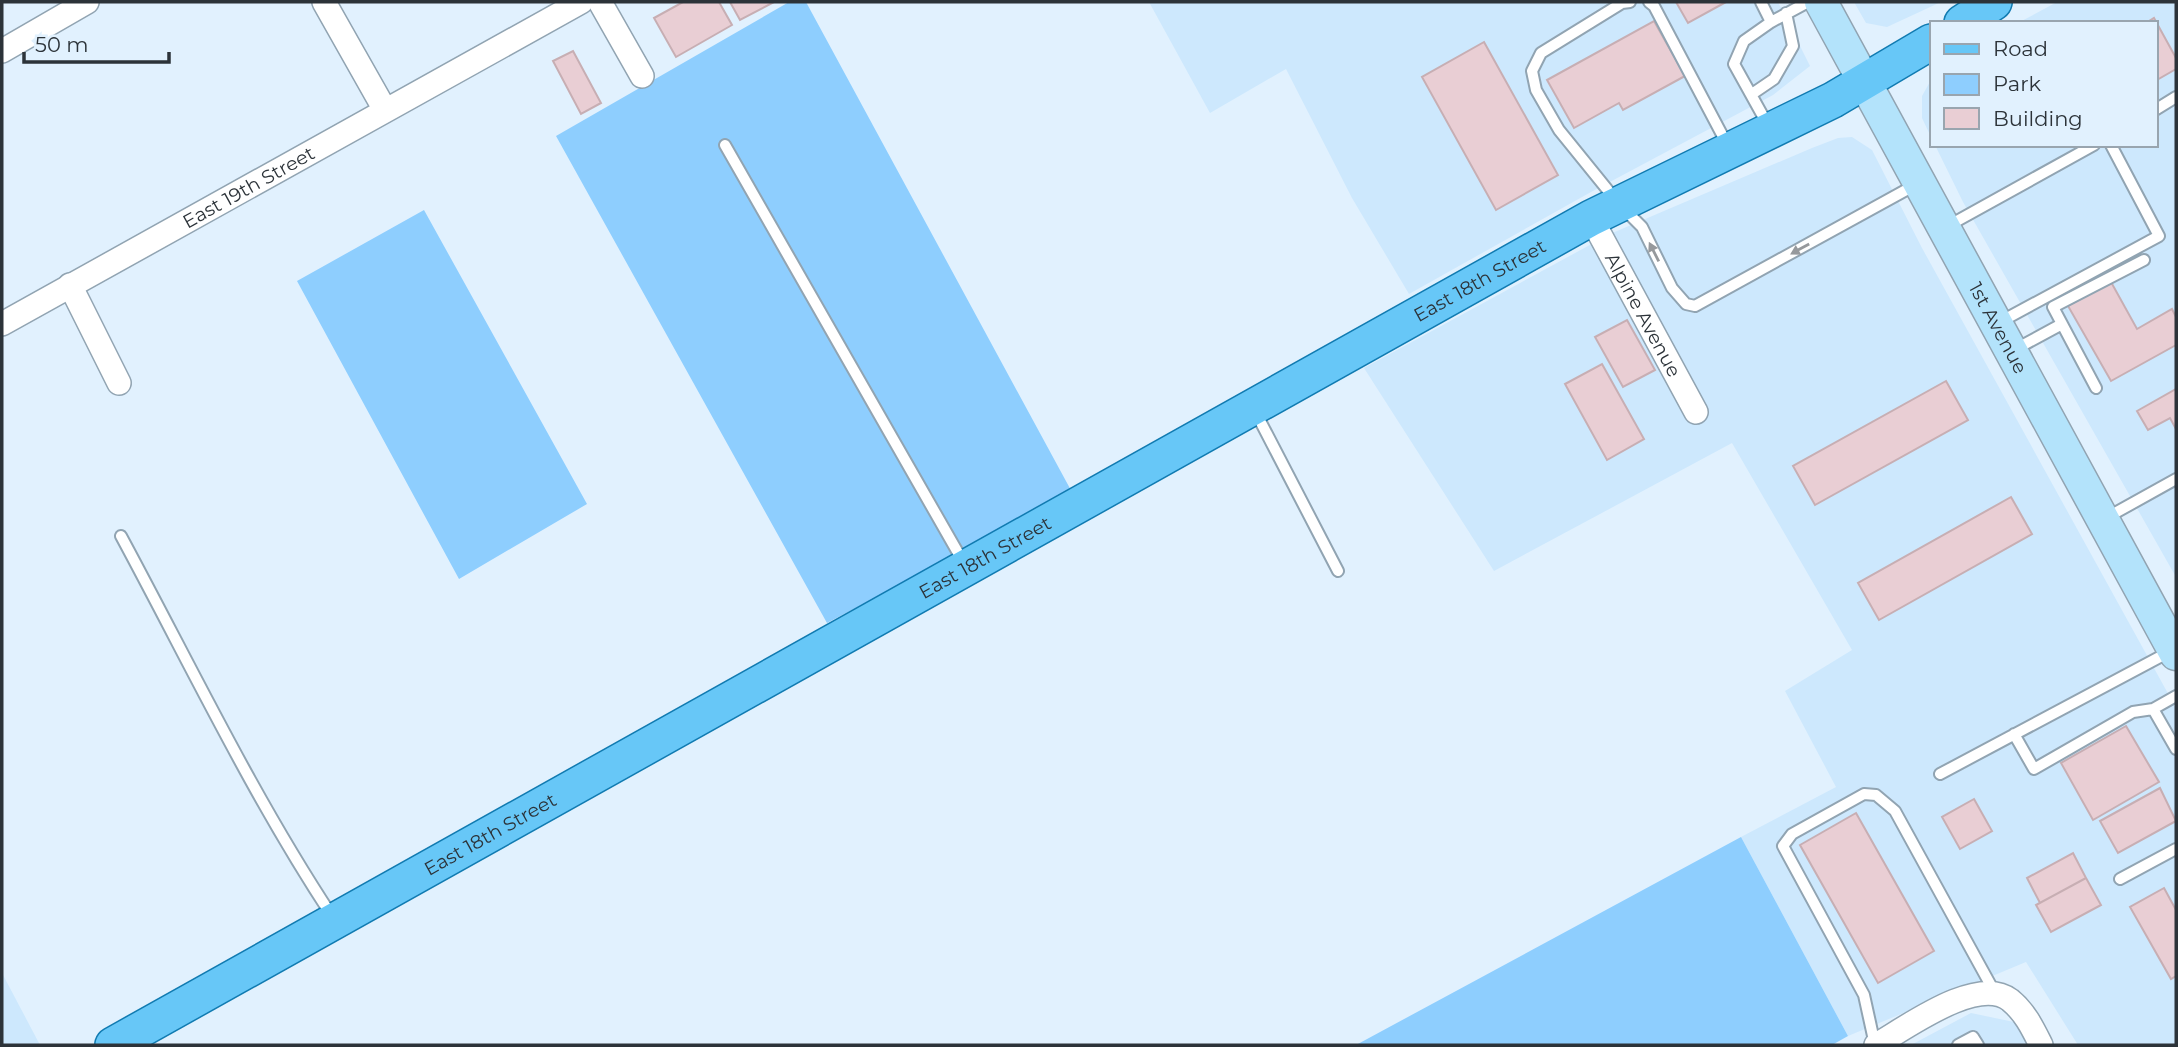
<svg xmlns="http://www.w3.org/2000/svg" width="2178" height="1047" font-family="Montserrat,sans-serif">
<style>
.built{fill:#cde8fd}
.green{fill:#8ecefe}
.building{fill:#e9ced4;stroke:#c7aeb3;stroke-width:2}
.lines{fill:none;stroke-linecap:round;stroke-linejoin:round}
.service-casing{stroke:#91a4b2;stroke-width:14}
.minor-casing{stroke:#91a4b2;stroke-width:26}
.secondary-casing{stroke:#91a4b2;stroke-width:35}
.primary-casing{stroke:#117bb1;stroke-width:38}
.service{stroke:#fff;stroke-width:10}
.minor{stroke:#fff;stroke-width:23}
.secondary{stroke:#b3e3fb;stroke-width:32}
.primary{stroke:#67c7f7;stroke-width:35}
.oneway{fill:#96999c}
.labels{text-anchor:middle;stroke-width:7;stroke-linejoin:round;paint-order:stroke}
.street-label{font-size:19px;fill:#2c3339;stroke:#e1f1fe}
</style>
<rect width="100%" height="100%" fill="#e1f1fe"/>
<!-- built -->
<path class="built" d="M1149 2H1778L1810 66 1773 95 1591 192 1409 294 1352 198 1286 69 1210 113Z
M1854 2H1941L1887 27 1866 23Z
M2057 2H2176V577L1963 202 1935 145H2155V23H2018Z
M1931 80V137L1922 118V96Z
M1852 137 1872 150 1922 248 2176 708V1045H2078L2026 962 1848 1036 1741 837 1836 787 1785 691 1852 650 1732 443 1494 571 1364 368 1610 234 1812 148 1838 138Z
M2 973 40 1045H2Z
M1971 1013 2014 1022 2028 1045H1911Z"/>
<!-- green -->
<path class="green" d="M789 2H806L1073 494 827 623 556 136Z
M424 210 587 504 459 579 297 281Z
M1741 837 1848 1036 1832 1045H1356Z"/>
<!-- building -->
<path class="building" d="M683 2H719L732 25 676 57 654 18Z
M730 2H774L740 20Z
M1676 2H1726L1688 23Z
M2154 18 2176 58V69L2155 81V23H2146Z
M1654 21 1685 76 1623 110 1619 103 1574 128 1547 80Z
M1484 42 1558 175 1496 210 1422 77Z
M573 51 601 103 581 114 553 61Z
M2111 282 2137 329 2172 309 2176 317V345L2111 381 2068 306Z
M1627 320 1655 370 1623 387 1595 337Z
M1602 364 1644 439 1607 460 1565 384Z
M1946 381 1968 420 1815 505 1793 466Z
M2176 389V429L2170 418 2148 430 2137 411Z
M2011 497 2032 534 1879 620 1858 583Z
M2126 726 2159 782 2093 820 2061 763Z
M2160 788 2176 821 2118 853 2100 821Z
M1974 799 1992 831 1960 849 1942 817Z
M1856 813 1934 951 1878 983 1800 845Z
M2073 853 2086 878 2040 903 2027 878Z
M2086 878 2101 905 2051 932 2036 905Z
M2164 888 2176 910V976L2171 979 2130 907Z"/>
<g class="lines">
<defs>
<path id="service" d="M1630 2 1622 3 1541 53 1532 71 1536 90 1559 130 1619 204 1642 227 1672 288 1686 304 1695 306 1917 184
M1649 2 1654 6 1728 146
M1761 2 1771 22 1808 2
M1752 94 1774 79 1793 46 1786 13
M2155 110 2176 97
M1769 127 1734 64 1744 41 1771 22
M725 145 965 565
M1946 227 2094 145
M1998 323 2159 236 2111 145
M2014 350 2062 324
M2096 388 2053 307 2144 260
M1256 413 1338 571
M2106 518 2176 479
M121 536C190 664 252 795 332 916
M2176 696 2153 709 2176 749
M2014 734 2034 769 2133 712 2153 709
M1940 774 2171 651
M2120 879 2176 849
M1875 1045 1864 995 1783 846 1792 834 1864 794 1876 795 1895 811 1995 993
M1958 1045 1973 1037 1978 1045"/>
<g id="minor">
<path d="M324 2 385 110"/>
<path d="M600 2 642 76"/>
<path d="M2 51 87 2"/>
<path id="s1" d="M1591 218 1696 412"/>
<path d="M70 285 119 383"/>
<path id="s2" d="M2 324 581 2"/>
<path d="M1876 1045C1906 1028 1977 975 2010 1000 2025 1012 2033 1029 2041 1045"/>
</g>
<g id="secondary">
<path id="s3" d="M1821 2 2176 654"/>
</g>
<g id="primary">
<path d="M1962 23 1994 2"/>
<path id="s4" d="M113 1045 1591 218 1833 100 1931 42"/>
</g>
</defs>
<!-- service casing -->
<use href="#service" class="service-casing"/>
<!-- minor casing -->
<use href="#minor" class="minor-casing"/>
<!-- secondary casing -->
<use href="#secondary" class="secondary-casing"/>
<!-- primary casing -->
<use href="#primary" class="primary-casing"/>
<!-- service -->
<use href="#service" class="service"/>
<!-- minor -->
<use href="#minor" class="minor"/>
<!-- secondary -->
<use href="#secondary" class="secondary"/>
<!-- primary -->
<use href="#primary" class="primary"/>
</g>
<!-- one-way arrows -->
<defs><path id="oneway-solid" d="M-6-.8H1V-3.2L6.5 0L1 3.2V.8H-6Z" transform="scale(1.75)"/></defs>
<g class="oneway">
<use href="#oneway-solid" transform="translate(1800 249) rotate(151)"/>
<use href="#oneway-solid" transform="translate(1654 252) rotate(-117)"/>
</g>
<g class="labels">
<!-- street labels -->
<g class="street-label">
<text dy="7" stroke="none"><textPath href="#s2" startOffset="282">East 19th Street</textPath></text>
<text dy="7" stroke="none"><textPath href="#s4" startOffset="1566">East 18th Street</textPath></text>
<text dy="7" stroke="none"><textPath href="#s1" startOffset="110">Alpine Avenue</textPath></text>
<text dy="7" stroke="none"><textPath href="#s3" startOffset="371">1st Avenue</textPath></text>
<text dy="7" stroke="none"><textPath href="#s4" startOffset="999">East 18th Street</textPath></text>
<text dy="7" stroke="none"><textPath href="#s4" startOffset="432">East 18th Street</textPath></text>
</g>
</g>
<!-- border -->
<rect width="2178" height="1047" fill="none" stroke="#2c3339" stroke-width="7"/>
<!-- legend -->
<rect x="1930" y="21" width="228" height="126" fill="#e1f1fe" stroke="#99a5af" stroke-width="2"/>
<rect x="1944" y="44" width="35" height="10" fill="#67c7f7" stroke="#99a5af" stroke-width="2"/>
<text x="1993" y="56" font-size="21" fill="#2c3339">Road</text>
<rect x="1944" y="74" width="35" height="21" fill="#8ecefe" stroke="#99a5af" stroke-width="2"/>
<text x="1993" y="91" font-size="21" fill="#2c3339">Park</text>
<rect x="1944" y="108" width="35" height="21" fill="#e9ced4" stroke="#99a5af" stroke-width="2"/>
<text x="1993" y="126" font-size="21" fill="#2c3339">Building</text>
<!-- scale -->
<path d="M24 52v10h145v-10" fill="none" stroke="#2c3339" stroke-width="3.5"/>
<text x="35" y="52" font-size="21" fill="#2c3339" stroke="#e1f1fe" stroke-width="5" paint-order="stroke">50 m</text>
</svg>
